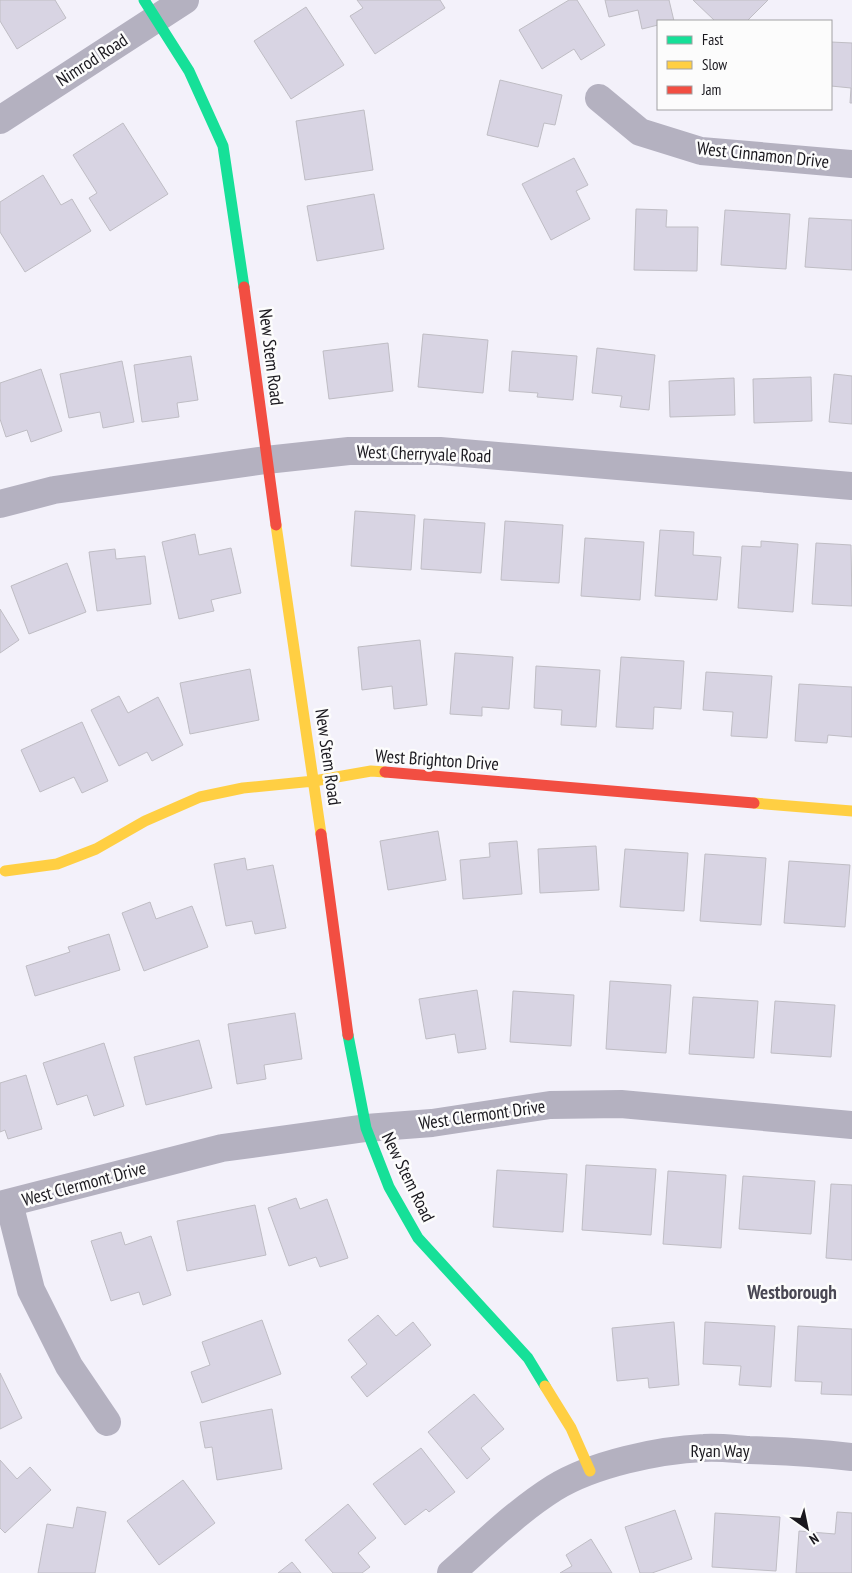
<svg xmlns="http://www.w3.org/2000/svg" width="852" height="1573" font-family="'PT Sans Narrow',sans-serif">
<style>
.building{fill:#d8d4e3;stroke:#bfbdc4}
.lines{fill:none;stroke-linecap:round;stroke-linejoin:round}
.street{stroke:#b4b1c0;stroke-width:28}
.fast{stroke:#16e098;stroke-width:11}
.slow{stroke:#ffcf43;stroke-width:11}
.jam{stroke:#f24e42;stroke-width:11}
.labels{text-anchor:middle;stroke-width:5;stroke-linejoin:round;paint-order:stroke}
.street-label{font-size:18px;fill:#1a181e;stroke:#fcfcfc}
.neighbourhood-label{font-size:19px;font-weight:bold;fill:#494754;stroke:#fcfcfc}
</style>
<rect width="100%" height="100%" fill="#f3f1fa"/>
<!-- building -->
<path class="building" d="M0 0H55L66 18 17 49 0 21Z
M357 0H440L445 8 375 54 350 16 363 8Z
M569 0H577L605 45 581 60 574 49 542 69 519 30Z
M605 0H669L674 21H658V25L642 29 638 10 609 17Z
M693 0H768L747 21H715Z
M306 7 344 65 291 99 254 41Z
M831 42 852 43V103H850L851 88 831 86Z
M500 80 562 95 555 125 544 123 538 147 487 135Z
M364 110 373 170 305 180 296 121Z
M123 123 168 194 110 231 89 198 97 193 73 155Z
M574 158 588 185 576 191 590 219 551 240 522 184Z
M43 175 61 205 72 199 91 231 25 272 0 232V202Z
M374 194 384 249 317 261 307 206Z
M636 209 667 210 666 227H698L697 271 634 270Z
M725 210 790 214 786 269 721 265Z
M809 218 852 220V270L805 267Z
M423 334 488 340 483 393 418 387Z
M388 343 393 391 329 399 323 351Z
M597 348 655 355 649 410 620 407 622 396 592 393Z
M512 351 577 356 573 400 537 397 538 393 509 391Z
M191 356 198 400 177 403 179 417 142 422 134 365Z
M122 361 134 422 103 428 100 412 69 418 60 374Z
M41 369 62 431 31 442 27 430 6 437 0 419V383Z
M834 374 852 376V424L829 422Z
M811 377 812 421 754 423 753 379Z
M734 378 735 415 670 417 669 381Z
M355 511 415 515 411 570 351 566Z
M424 519 485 523 481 573 421 569Z
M505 521 563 525 559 583 501 580Z
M660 530 694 532 693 555 721 557 717 600 655 596Z
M195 534 199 555 231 548 241 593 211 600 214 611 179 619 162 542Z
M585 538 644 542 640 600 581 596Z
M761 541 798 544 793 612 738 608 742 546 761 547Z
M816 543 851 545 852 606 812 604Z
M115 549 116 559 145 556 151 604 97 611 89 552Z
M67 563 86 612 29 634 11 586Z
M0 609 19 640 0 653Z
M420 640 427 705 394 709 392 686 362 690 358 647Z
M455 653 513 657 509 709 482 707V716L450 714Z
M621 657 684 661 681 709 654 707 653 729 616 727Z
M536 666 600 670 596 727 561 725 562 710 534 708Z
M250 669 259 720 190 734 180 683Z
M706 672 772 676 767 738 731 736 733 712 703 710Z
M799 684 852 687V737L828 735 827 743 795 741Z
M119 696 128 713 158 697 183 745 152 761 147 752 119 766 91 710Z
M82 722 108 781 82 793 74 777 40 792 21 750Z
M438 831 446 880 388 890 380 841Z
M517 841 522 894 463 899 460 860 490 857 489 843Z
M596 846 599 890 540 893 538 849Z
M625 849 688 853 684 911 620 907Z
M705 854 766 858 761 925 700 921Z
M245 858 247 870 273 865 286 928 255 934 252 921 226 926 214 864Z
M789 861 850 865 845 927 784 923Z
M150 902 156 919 192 906 208 947 144 971 122 913Z
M109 934 120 970 35 996 26 966 70 952 68 947Z
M610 981 671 985 666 1053 606 1049Z
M477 990 486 1049 458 1053 455 1034 426 1039 419 999Z
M513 991 574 995 571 1046 510 1042Z
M693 997 758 1001 754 1058 689 1054Z
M775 1001 835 1005 831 1057 771 1053Z
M295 1013 302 1059 264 1065 266 1079 237 1084 228 1024Z
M199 1040 212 1088 146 1105 134 1057Z
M104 1043 124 1106 94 1116 87 1095 57 1105 43 1063Z
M26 1075 42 1129 8 1139 5 1130 0 1132V1083Z
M586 1165 656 1169 651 1235 582 1230Z
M497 1170 567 1174 563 1232 493 1227Z
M668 1171 726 1175 721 1248 663 1244Z
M743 1176 815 1181 811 1234 739 1229Z
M831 1184 852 1185V1260L826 1258Z
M296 1198 300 1209 327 1199 348 1258 320 1267 316 1257 289 1266 268 1208Z
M255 1205 266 1255 187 1271 177 1221Z
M121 1232 125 1245 151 1236 171 1295 143 1305 139 1292 111 1301 91 1241Z
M378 1315 396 1336 413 1322 431 1345 367 1397 351 1377 367 1364 348 1340Z
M262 1320 281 1374 202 1403 191 1372 210 1365 202 1342Z
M674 1322 679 1385 649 1388 648 1378 617 1381 612 1328Z
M705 1322 775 1326 771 1387 739 1385 741 1366 703 1364Z
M798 1326 852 1329V1395L821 1394 822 1382 795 1381Z
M0 1373 22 1418 0 1429Z
M474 1394 504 1429 481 1448 490 1459 467 1479 428 1432Z
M272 1409 282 1469 217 1480 212 1447 205 1448 200 1422Z
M421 1448 455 1492 429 1512 426 1509 405 1525 373 1484Z
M0 1460 17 1479 30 1467 51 1490 5 1533 0 1528Z
M183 1480 215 1523 159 1565 127 1521Z
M348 1504 376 1538 358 1553 370 1567 362 1573H333L305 1540Z
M77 1507 106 1512 95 1573H38L47 1524 73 1528Z
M675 1510 692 1559 652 1573H640L625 1527Z
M837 1512 852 1513V1573H796L799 1531 835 1534Z
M715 1513 780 1517 776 1571 712 1567Z
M591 1539 612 1573H560L572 1566 566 1555Z
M292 1562 301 1573H278Z"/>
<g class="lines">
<!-- street -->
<path class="street" d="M599 98 640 132 701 151 852 164
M0 120 185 0
M0 504 54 490 266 460 349 451H440L852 486
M9 1203 31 1290 69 1366 107 1422
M0 1205 222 1148 366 1128 432 1123 550 1105 621 1104 852 1125
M451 1573C484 1544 516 1512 554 1488 593 1464 658 1450 704 1448 719 1447 734 1449 749 1450 784 1451 818 1453 852 1457"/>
<!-- fast -->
<path class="fast" d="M144 0 189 71 223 146 244 287
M348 1035 366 1128 389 1187 418 1238 528 1358 545 1386"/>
<!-- slow -->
<path class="slow" d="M276 525 321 834
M754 803 852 811
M5 871 57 864 96 849 145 821 200 797 243 788 314 781 371 771 385 772
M545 1386 571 1428 590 1471"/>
<!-- jam -->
<path class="jam" d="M244 287 276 525
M385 772 754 803
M321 834 348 1035"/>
</g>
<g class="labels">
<!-- street labels -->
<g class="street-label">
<text transform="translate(92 60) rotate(-33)" y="6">Nimrod Road</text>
<text transform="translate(763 155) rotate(6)" y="6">West Cinnamon Drive</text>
<text transform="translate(271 357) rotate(83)" y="6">New Stem Road</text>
<text transform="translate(424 454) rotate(2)" y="6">West Cherryvale Road</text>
<text transform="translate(328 757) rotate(82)" y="6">New Stem Road</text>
<text transform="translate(437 760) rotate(4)" y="6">West Brighton Drive</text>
<text transform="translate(482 1115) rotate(-8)" y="6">West Clermont Drive</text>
<text transform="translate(408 1177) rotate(64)" y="6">New Stem Road</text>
<text transform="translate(84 1184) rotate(-15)" y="6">West Clermont Drive</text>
<text x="720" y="1457">Ryan Way</text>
</g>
<!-- neighbourhood labels -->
<g class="neighbourhood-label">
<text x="792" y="1299">Westborough</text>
</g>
</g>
<!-- legend -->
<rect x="657" y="20" width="175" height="90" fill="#fcfcfc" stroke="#a2a1a3"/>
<rect x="667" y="36" width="25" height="8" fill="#16e098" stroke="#a2a1a3"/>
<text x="702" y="45" font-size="15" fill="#1a181e">Fast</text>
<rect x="667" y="61" width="25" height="8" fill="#ffcf43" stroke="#a2a1a3"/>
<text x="702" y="70" font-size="15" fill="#1a181e">Slow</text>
<rect x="667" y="86" width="25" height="8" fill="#f24e42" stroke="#a2a1a3"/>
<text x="702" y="95" font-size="15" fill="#1a181e">Jam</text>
<!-- north arrow -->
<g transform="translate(807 1528) rotate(147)" stroke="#fcfcfc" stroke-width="4" paint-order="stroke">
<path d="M0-4L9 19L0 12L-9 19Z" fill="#1a181e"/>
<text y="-8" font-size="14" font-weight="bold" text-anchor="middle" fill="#1a181e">N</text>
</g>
</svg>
